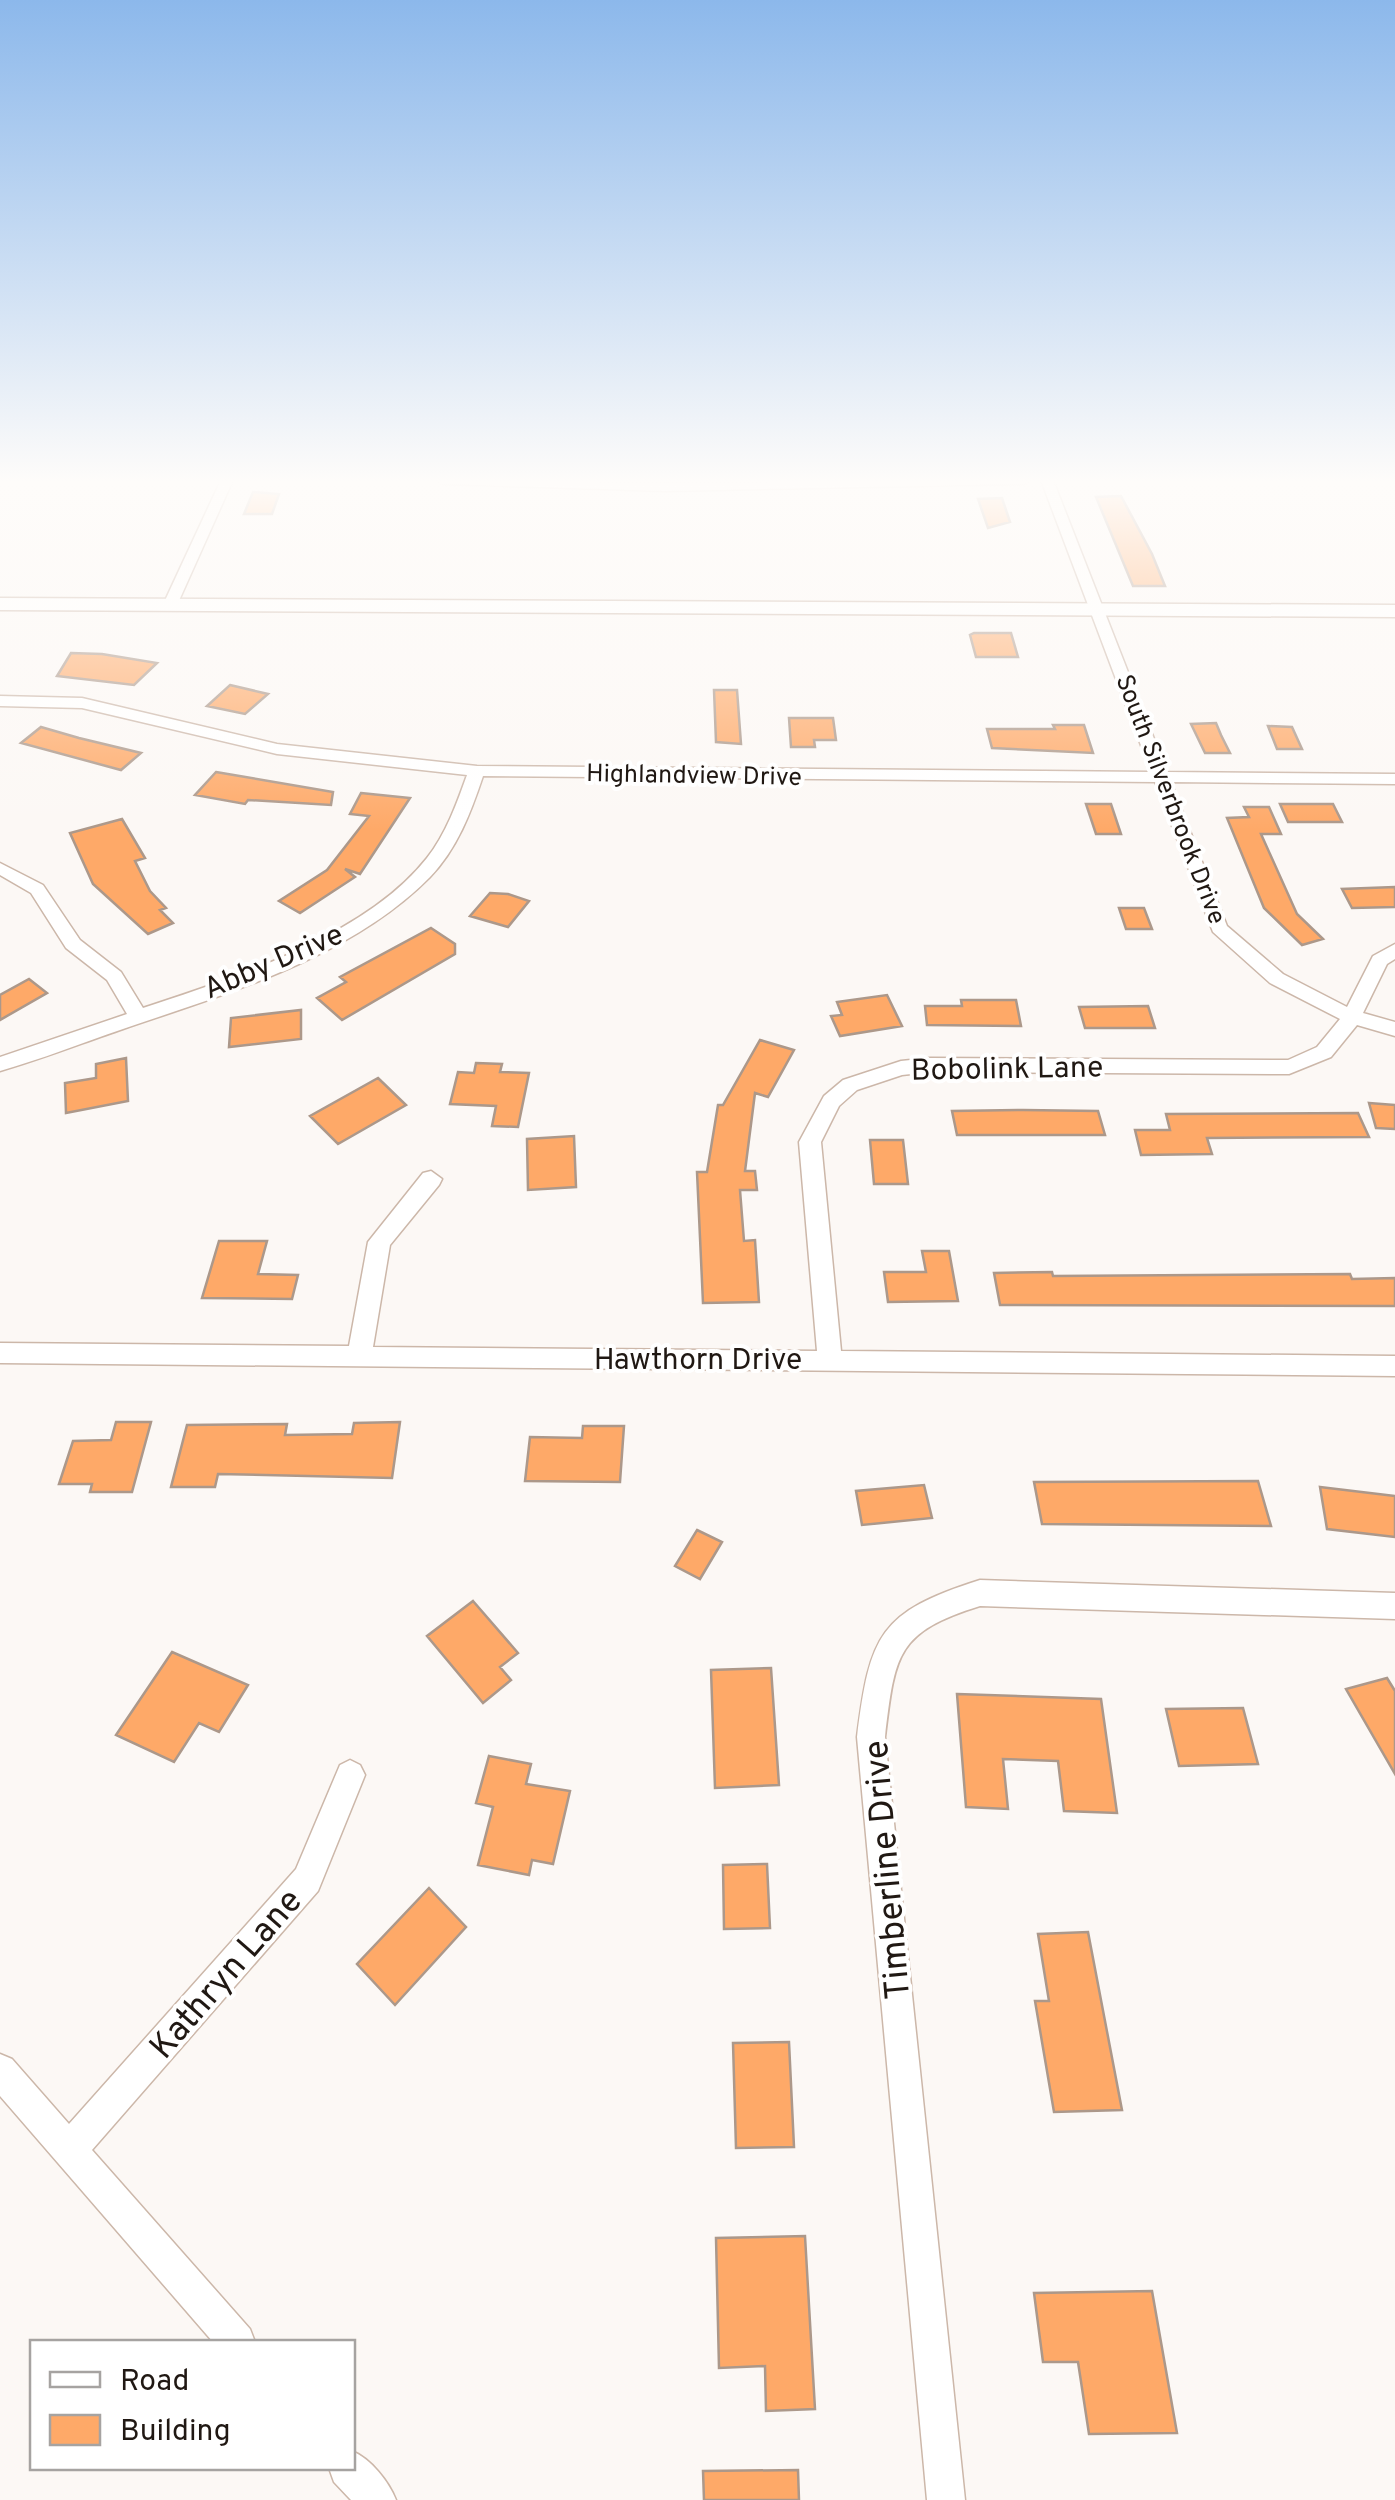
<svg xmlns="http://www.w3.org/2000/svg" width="1395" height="2500" font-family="Overpass,sans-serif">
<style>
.building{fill:#fea968;stroke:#ac988a;stroke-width:2.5}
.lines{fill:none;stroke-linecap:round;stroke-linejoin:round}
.street-casing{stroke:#ccb7a9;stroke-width:3}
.secondary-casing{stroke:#ccb7a9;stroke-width:3}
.street{fill:#fff;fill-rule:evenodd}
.secondary{fill:#fff;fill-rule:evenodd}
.labels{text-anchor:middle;stroke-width:8;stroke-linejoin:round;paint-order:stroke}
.far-street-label{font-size:25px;fill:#201813;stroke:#fff}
.street-label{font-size:30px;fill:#201813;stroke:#fff}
.near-street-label{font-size:35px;fill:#201813;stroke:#fff}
</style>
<rect width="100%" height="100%" fill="#fcf8f5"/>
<!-- building -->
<path class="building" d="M253 492 279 494 272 514H244Z
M1121 496 1152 554 1165 586H1133L1096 497Z
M1002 498 1010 522 988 528 978 499Z
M974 633H1011L1018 657H976L970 635Z
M71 653 102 654 157 663 134 685 57 676Z
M230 685 268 694 245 714 207 706Z
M714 690H737L741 744 716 742Z
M789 718H833L836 740H814L815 747H791Z
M1216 723 1221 735 1230 753H1205L1191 724Z
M1053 725H1084L1093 753 992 748 987 729H1055Z
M1268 726 1292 727 1302 749H1277Z
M41 727 79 738 141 753 121 770 21 743Z
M216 772 333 792 331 805 248 800 245 804 195 795Z
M361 793 410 798 360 874 345 869 355 877 300 913 279 901 327 870 369 816 350 814Z
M1086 804H1111L1121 834H1096Z
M1280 804H1333L1342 822H1288Z
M1244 807H1269L1281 834H1261L1297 914 1323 939 1302 945 1264 908 1227 818 1249 817Z
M122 819 145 858 135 861 150 891 166 908 160 910 173 923 148 934 93 884 70 833Z
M1395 887V907L1352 908 1342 889Z
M490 893 508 894 529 901 508 927 470 916Z
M1119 908H1144L1152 929H1126Z
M431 928 455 944V954L342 1020 317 998 346 982 340 977Z
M29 979 47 993 0 1020V995Z
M887 995 902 1026 840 1036 831 1016 842 1015 837 1002Z
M961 1000H1016L1021 1026 927 1025 925 1006H962Z
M1148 1006 1155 1028H1085L1079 1007Z
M301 1010V1039L229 1047 231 1018Z
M760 1040 794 1050 768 1097 755 1093 745 1171H755L757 1190H740L744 1241 755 1240 759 1302 703 1303 697 1172H707L718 1105H723Z
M126 1058 128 1101 66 1113 65 1083 96 1078V1064Z
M476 1063 502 1064 500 1072 529 1073 518 1127 492 1126 496 1106 450 1104 458 1072 474 1073Z
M378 1078 406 1105 338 1144 310 1116Z
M1369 1103 1395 1105V1129L1376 1128Z
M1023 1110 1098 1111 1105 1135H957L952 1111Z
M1358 1113 1369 1137 1207 1138 1212 1154 1141 1155 1135 1130H1170L1166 1114Z
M574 1136 576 1187 528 1190 527 1139Z
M870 1140H903L908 1184H874Z
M219 1241H267L258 1274 298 1275 292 1299 202 1298Z
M922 1251H949L958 1301 888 1302 884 1272H926Z
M1052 1272 1053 1276 1350 1274 1352 1279 1395 1278V1306L1000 1305 994 1273Z
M116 1422H151L132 1492H90L92 1484H59L73 1441 111 1440Z
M400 1422 392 1478 218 1474 215 1487H171L187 1425 287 1424 285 1435 352 1434 354 1423Z
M583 1426H624L620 1482 525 1481 530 1437 582 1438Z
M1258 1481 1271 1526 1042 1524 1034 1482Z
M924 1485 932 1518 862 1525 856 1491Z
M1320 1487 1395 1496V1537L1327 1529Z
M697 1530 722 1542 700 1579 675 1566Z
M473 1601 518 1653 500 1667 511 1680 483 1703 427 1636Z
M172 1652 248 1685 219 1732 199 1723 174 1762 116 1735Z
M771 1668 779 1785 715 1788 711 1670Z
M1387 1678 1395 1691V1774L1346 1689Z
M957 1694 1101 1699 1117 1813 1064 1811 1058 1761 1003 1759 1008 1809 966 1807Z
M1243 1708 1258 1764 1179 1766 1166 1709Z
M489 1756 531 1764 526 1784 570 1791 553 1864 532 1860 529 1875 478 1865 493 1807 476 1803Z
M767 1864 770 1928 724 1929 723 1865Z
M429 1888 466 1927 395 2005 357 1964Z
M1088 1932 1122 2110 1054 2112 1035 2001H1049L1038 1934Z
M789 2042 794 2147 736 2148 733 2043Z
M805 2236 815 2409 766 2411 765 2366 719 2368 716 2238Z
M1152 2291 1177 2433 1089 2434 1078 2362H1043L1034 2293Z
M798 2470 799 2500H704L703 2471Z"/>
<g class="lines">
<defs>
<path id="street" d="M221 480H233L177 605 165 608 163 605Z
M437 480 665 483 1030 480 1024 484 665 491 443 484Z
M1041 480H1053L1167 772 1395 774V784L1171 782 1227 926 1283 974 1347 1007 1373 956 1395 944V959L1387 964 1363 1013 1395 1022V1036L1357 1025 1331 1057 1289 1074 930 1072 902 1075 857 1090 839 1106 821 1142 841 1351 1395 1356V1376L0 1363V1343L349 1346 368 1242 423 1173 431 1171 442 1179 439 1185 390 1245 373 1347 817 1351 799 1142 824 1096 843 1080 901 1061 930 1058 1288 1060 1317 1047 1340 1019 1270 983 1213 932 1155 782 483 776C471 812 457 849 430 877 350 958 228 993 123 1029 82 1043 42 1059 0 1071V1057L127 1014 107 980 66 948 31 893 0 875V863L43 885 80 940 121 972 143 1008C234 978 366 936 427 858 446 834 457 803 467 775L277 754 82 708 0 706V696L82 698 277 744 477 766 1151 772Z
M980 1580 1395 1593V1619L980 1606C896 1632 895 1655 885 1737L965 2500H927L857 1737C870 1635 879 1612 980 1580Z
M350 1760 360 1765 365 1775 318 1891 92 2150 250 2329 255 2342H213L0 2096V2054L12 2059 69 2124 296 1869 340 1765Z
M352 2451C371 2459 389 2482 396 2500H351L334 2482 329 2468H352Z"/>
<path id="secondary" d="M0 598 1395 605V617L0 610Z"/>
</defs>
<!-- street casing -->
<use href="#street" class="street-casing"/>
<!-- secondary casing -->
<use href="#secondary" class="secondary-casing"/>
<!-- street -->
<use href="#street" class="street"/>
<!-- secondary -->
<use href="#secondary" class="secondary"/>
</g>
<!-- sky -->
<linearGradient id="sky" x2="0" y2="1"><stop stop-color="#8cb8eb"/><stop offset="0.58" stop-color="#fefcfa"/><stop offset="1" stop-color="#fefcfa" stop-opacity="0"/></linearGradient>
<rect width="1395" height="830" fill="url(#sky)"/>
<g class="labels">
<!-- far-street labels -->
<g class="far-street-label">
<text transform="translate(694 774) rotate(1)" y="9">Highlandview Drive</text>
<text transform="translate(1172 799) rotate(69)" y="9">South Silverbrook Drive</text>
</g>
<!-- street labels -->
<g class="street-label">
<text transform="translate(273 961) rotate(-23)" y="10">Abby Drive</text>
<text transform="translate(1007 1068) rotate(-1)" y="10">Bobolink Lane</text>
<text x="698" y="1369">Hawthorn Drive</text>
</g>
<!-- near-street labels -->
<g class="near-street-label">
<text transform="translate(886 1870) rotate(-95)" y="12">Timberline Drive</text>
<text transform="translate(225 1973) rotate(-49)" y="12">Kathryn Lane</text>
</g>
</g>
<!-- legend -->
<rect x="30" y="2340" width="325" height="130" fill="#ffffff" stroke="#a6a3a1" stroke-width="2.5"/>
<rect x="50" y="2372" width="50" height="15" fill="#ffffff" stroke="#a6a3a1" stroke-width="2.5"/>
<text x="120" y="2390" font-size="30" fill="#201813">Road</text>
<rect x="50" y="2415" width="50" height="30" fill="#fea968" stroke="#a6a3a1" stroke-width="2.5"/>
<text x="120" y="2440" font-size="30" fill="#201813">Building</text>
</svg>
